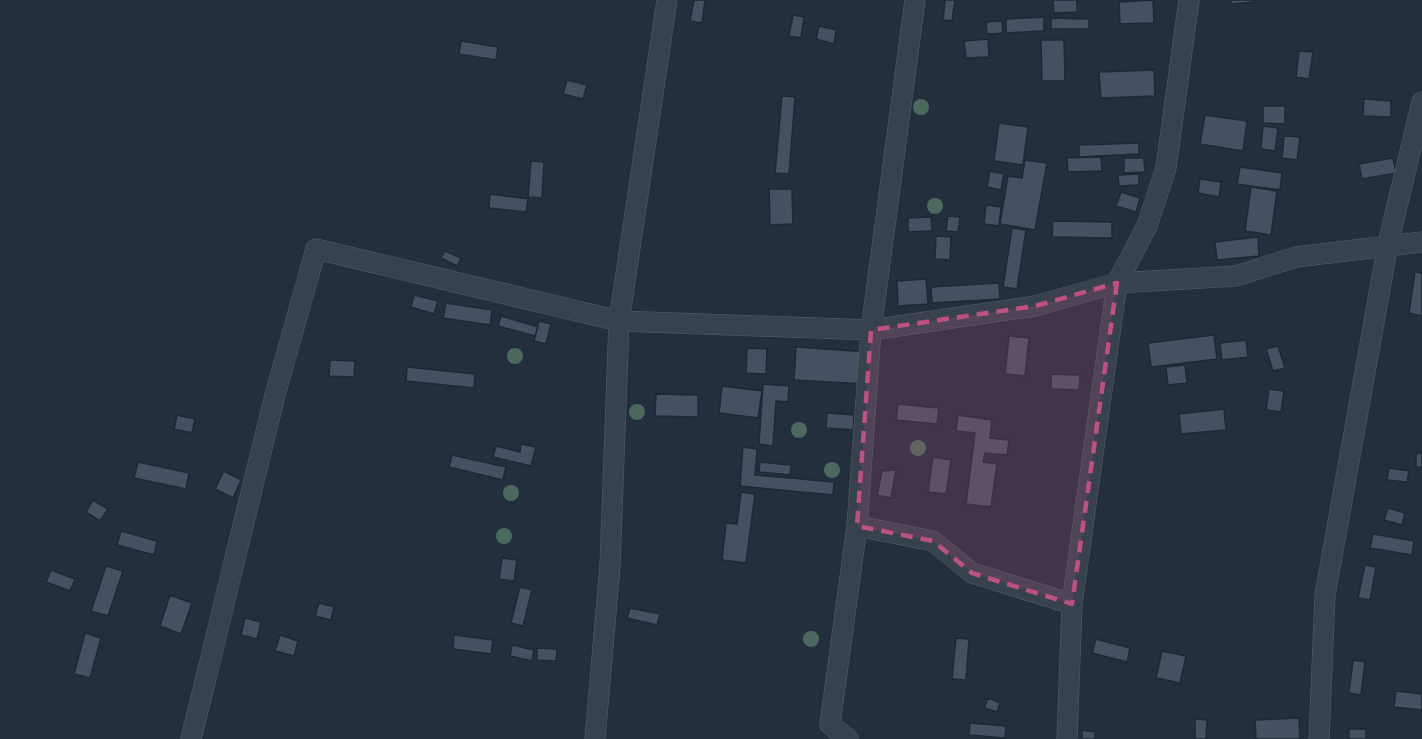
<svg xmlns="http://www.w3.org/2000/svg" width="1422" height="739" font-family="Arial,sans-serif">
<style>
.building{fill:#455162;stroke:#1f2835;stroke-width:1.5}
.lines{fill:none;stroke-linecap:round;stroke-linejoin:round}
.street-casing{stroke:#565f6c;stroke-width:21}
.street{stroke:#38414e;stroke-width:20}
.tree{fill:#4b6a5d}
.marked{fill:#bd5182;fill-opacity:0.2;stroke:#bd5182;stroke-width:4.5;stroke-dasharray:12 8;stroke-linejoin:round}
</style>
<rect width="100%" height="100%" fill="#242f3e"/>
<!-- building -->
<path class="building" d="M694 0H705L702 23 690 21Z
M945 0H955L952 21 943 20Z
M1053 0H1077V12L1054 13Z
M1153 0 1154 23 1120 24 1119 2Z
M1231 0H1253L1254 2 1231 4Z
M793 15 804 17 801 38 789 36Z
M1044 17V31L1006 33V19Z
M1051 18 1089 19V29H1051Z
M1002 21 1003 33 987 34 986 22Z
M819 26 836 30 834 44 816 39Z
M988 39 989 57 966 58 964 41Z
M1041 40H1064L1065 81H1042Z
M461 41 498 47 496 60 459 54Z
M1299 51 1313 52 1309 79 1296 77Z
M1154 70 1155 96 1101 98 1099 72Z
M567 80 587 85 583 99 563 94Z
M782 96 795 97 789 174 775 173Z
M1364 99 1391 101V117L1363 116Z
M1263 106H1285V124L1263 123Z
M1205 115 1247 121 1243 151 1200 144Z
M999 123 1028 127 1023 165 994 161Z
M1263 126 1278 128 1275 151 1261 149Z
M1284 136 1300 137 1297 160 1282 158Z
M1139 143V154L1079 157V145Z
M1101 157 1102 171 1068 172 1067 158Z
M1124 158H1144L1145 172 1124 173Z
M1393 158 1396 173 1362 179 1359 164Z
M1025 160 1047 163 1035 230 1000 224 1008 176 1022 178Z
M531 161 544 162 542 198 528 197Z
M1240 167 1282 173 1280 190 1237 184Z
M990 171 1004 174 1001 190 987 187Z
M1139 174V185L1119 186 1118 175Z
M1200 179 1221 182 1219 197 1198 193Z
M1251 187 1277 191 1271 235 1245 231Z
M769 189H792L793 224 770 225Z
M1121 192 1140 198 1136 212 1116 206Z
M490 194 528 199 526 212 489 208Z
M986 205 1001 207 999 226 984 224Z
M948 216 960 217 958 232 946 231Z
M931 217 932 231 908 232V218Z
M1053 221 1112 222V238L1052 237Z
M1012 228 1026 230 1017 289 1003 287Z
M936 236 951 237 950 260 935 259Z
M1258 237 1259 256 1217 260 1215 242Z
M445 251 461 258 457 266 441 258Z
M1415 272 1422 273V316L1409 313Z
M926 279 928 304 898 306 897 281Z
M999 283 1000 299 932 303 931 287Z
M414 295 438 301 434 314 411 307Z
M446 303 492 310 490 325 443 318Z
M501 316 538 327 535 336 498 326Z
M539 321 551 324 546 344 534 341Z
M1214 335 1217 359 1151 367 1148 343Z
M1009 336 1029 338 1025 376 1005 374Z
M1246 340 1248 357 1222 360 1220 343Z
M1278 346 1285 368 1273 371 1266 349Z
M796 347 868 352 866 384 794 380Z
M747 348 767 349 766 374 746 373Z
M330 360 355 361 354 377 329 376Z
M1185 365 1187 383 1168 385 1166 367Z
M407 367 475 374 474 388 406 381Z
M1051 374 1080 375 1079 390 1051 389Z
M763 384 789 386 788 402 776 401 773 446 759 444Z
M722 386 762 391 758 418 719 413Z
M1269 389 1284 391 1281 412 1266 410Z
M656 394 698 395V417L655 416Z
M898 404 939 408 937 424 896 420Z
M1224 409 1226 430 1181 434 1179 414Z
M827 413 854 415 853 430 826 428Z
M177 415 195 419 192 433 174 429Z
M958 415 992 420 990 438 1009 440 1007 455 985 453 983 462 997 464 991 507 966 504 975 433 956 431Z
M521 444 536 447 531 466 493 457 496 446 520 452Z
M743 447 757 449 755 475 834 482 833 495 740 486Z
M1422 453V467H1416V454Z
M452 455 506 467 503 480 449 467Z
M933 457 951 460 946 494 928 492Z
M138 462 189 473 186 489 134 478Z
M760 462 791 465 790 475 759 472Z
M1389 468 1409 471 1407 482 1387 480Z
M896 470 891 498 877 495 882 471Z
M224 471 241 480 233 498 215 489Z
M741 492 755 494 746 563 722 560 726 523 737 524Z
M93 500 108 509 100 521 86 512Z
M1388 508 1405 513 1402 525 1384 520Z
M121 531 157 541 154 555 117 545Z
M1373 534 1414 541 1412 555 1370 548Z
M502 558 517 560 514 581 499 579Z
M1365 565 1376 567 1370 600 1358 598Z
M106 566 123 571 108 616 91 611Z
M51 570 75 579 70 591 46 582Z
M520 587 532 590 523 626 511 623Z
M170 595 192 603 181 634 160 626Z
M319 603 334 607 331 620 315 616Z
M630 608 660 614 657 625 627 618Z
M245 618 261 622 257 639 241 635Z
M85 633 101 638 90 678 74 674Z
M280 635 298 641 294 656 275 651Z
M454 635 493 640 491 654 453 649Z
M956 638 969 639 966 680 952 679Z
M1096 639 1130 648 1127 662 1092 653Z
M512 645 534 650 532 661 510 656Z
M537 648 557 649 556 661 537 660Z
M1162 651 1186 656 1180 683 1156 678Z
M1353 660 1365 662 1361 695 1349 693Z
M1396 691 1422 694V710L1394 707Z
M988 698 1000 703 997 712 984 708Z
M1299 718 1300 739H1256L1255 720Z
M1195 719 1207 720 1206 739H1195Z
M970 723 1006 726 1005 738 969 735Z
M1349 729H1366V739H1349Z
M1082 730 1095 732V739H1082Z"/>
<g class="lines">
<defs>
<path id="street" d="M857 526 933 541 972 573 1072 604
M191 739 275 395 316 249 619 321 871 330 1035 306 1117 283 1236 276 1296 257 1422 242
M595 739 610 566 619 321 667 0
M848 739 830 724 857 526 871 330 915 0
M1067 739 1072 604 1117 283 1147 226 1166 168 1189 0
M1319 739 1325 595 1388 244 1422 102"/>
</defs>
<!-- street casing -->
<use href="#street" class="street-casing"/>
<!-- street -->
<use href="#street" class="street"/>
</g>
<!-- trees -->
<g class="tree">
<circle cx="921" cy="107" r="8"/>
<circle cx="935" cy="206" r="8"/>
<circle cx="515" cy="356" r="8"/>
<circle cx="637" cy="412" r="8"/>
<circle cx="799" cy="430" r="8"/>
<circle cx="918" cy="448" r="8"/>
<circle cx="832" cy="470" r="8"/>
<circle cx="511" cy="493" r="8"/>
<circle cx="504" cy="536" r="8"/>
<circle cx="811" cy="639" r="8"/>
</g>
<!-- marked area -->
<path class="marked" d="M1117 283 1072 604 972 573 933 541 857 526 871 330 1035 306Z"/>
</svg>
